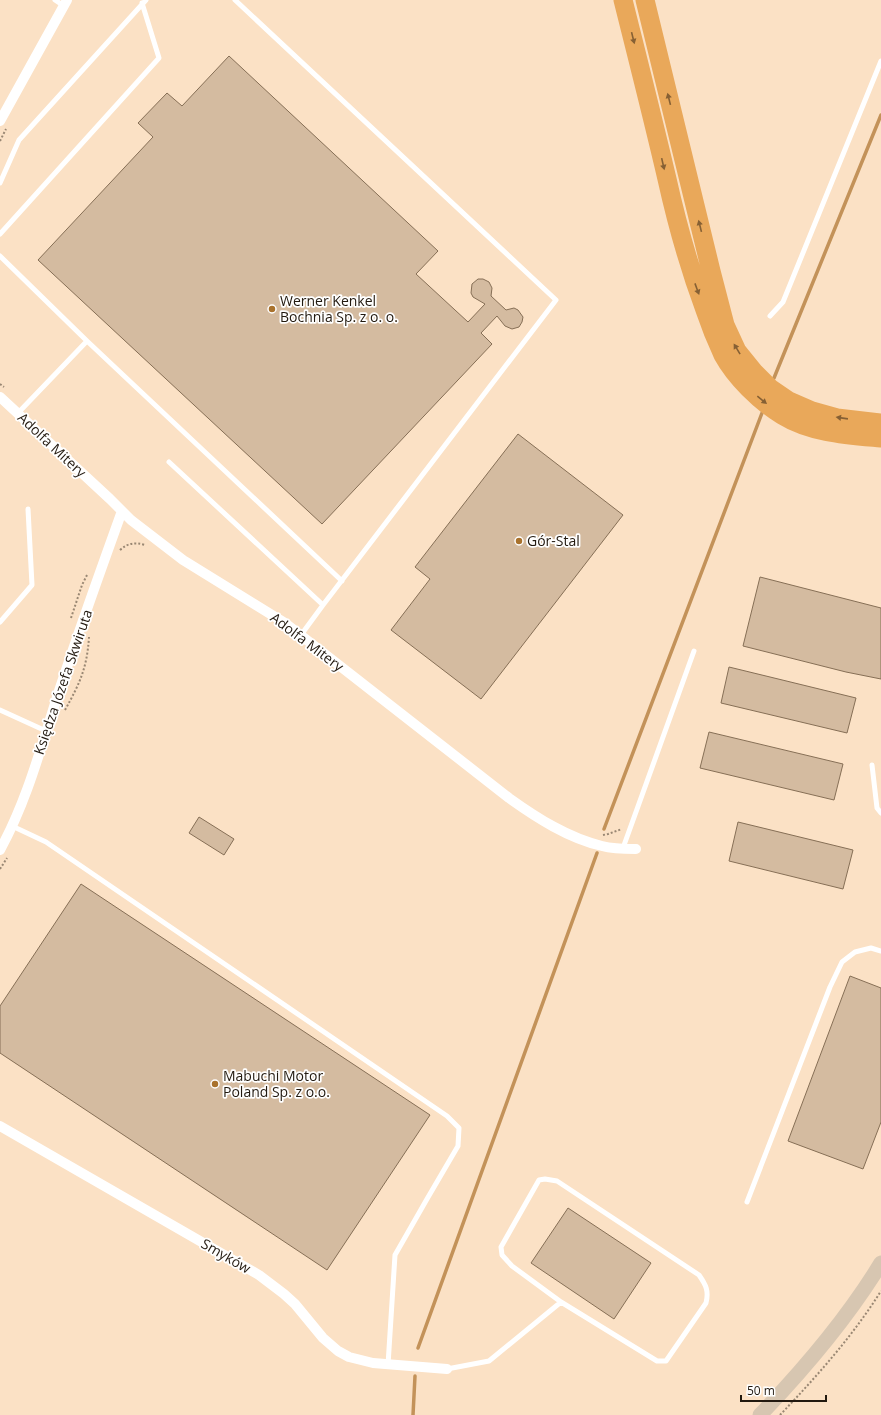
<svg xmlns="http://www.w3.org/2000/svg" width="881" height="1415" font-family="'Open Sans',sans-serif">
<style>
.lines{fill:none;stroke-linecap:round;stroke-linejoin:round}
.stream{stroke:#c39259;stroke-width:3.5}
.building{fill:#d4bba0;stroke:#866f56}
.path{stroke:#998773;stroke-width:2;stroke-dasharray:2 2;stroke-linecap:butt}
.lane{stroke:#fff;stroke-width:5}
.street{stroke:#fff;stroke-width:10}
.secondary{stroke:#d7c6b1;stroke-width:15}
.highway{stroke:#e9a85a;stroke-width:19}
.oneway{fill:#866034}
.poi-dot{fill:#a9722d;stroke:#fff;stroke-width:1.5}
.labels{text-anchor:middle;stroke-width:3.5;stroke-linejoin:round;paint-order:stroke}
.poi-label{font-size:14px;fill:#22190f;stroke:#fff;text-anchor:start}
.street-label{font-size:14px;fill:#22190f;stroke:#fff}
</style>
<rect width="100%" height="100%" fill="#fbe1c5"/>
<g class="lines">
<!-- stream -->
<path class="stream" d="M774 378 881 115
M604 829 762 413
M418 1348 597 853
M413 1415 415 1376"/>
</g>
<!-- building -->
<path class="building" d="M229 56 438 251 416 274 468 322 485 304 473 297 471 293 472 284 478 279H483L489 282 492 288 491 296 506 310 514 308 518 310 523 317 522 322 519 327 512 329 505 326 497 316 481 333 492 344 322 524 38 260 153 137 138 123 167 93 182 106Z
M518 434 623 515 481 699 391 630 430 579 415 567Z
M760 577 881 608V679L846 672 743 646Z
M729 667 856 698 847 733 721 703Z
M709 732 843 764 834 800 700 768Z
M199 817 234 839 224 855 189 833Z
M738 822 853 850 843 889 729 861Z
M81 884 430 1115 327 1270 0 1053V1006Z
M850 976 881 988V1122L863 1169 788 1141Z
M568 1208 651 1263 614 1319 531 1263Z"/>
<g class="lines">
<!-- path -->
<path class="path" d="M0 141 6 129
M0 384 4 387
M120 550C128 543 135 542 145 545
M71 618 82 585 87 575
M65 710C80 683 87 668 89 637
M603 835 608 834 622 829
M0 869 7 858
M780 1415C817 1376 852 1337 881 1291"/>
<!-- lane -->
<path class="lane" d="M55 0 64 6
M235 0 556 300 323 605 301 635
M0 183 19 140 146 0
M0 234 159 58 142 3
M0 256 87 341 18 413
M770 316 783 302 881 61
M87 341 342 581
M169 462 323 605
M0 622 32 585 28 509
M0 710 46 731
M872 765 877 808 881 813
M12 826 46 842 447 1116 459 1128 458 1146 427 1199 395 1255 388 1365
M623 848 694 651
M747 1202 830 987 842 962 855 952 871 948 881 951
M447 1369 489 1361 561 1302 657 1361H666L706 1303C709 1291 706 1285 699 1275L557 1181 545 1179 539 1180 501 1247 502 1255 512 1266 561 1302"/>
<!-- street -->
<path class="street" d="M0 121 67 0
M0 397 110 499 131 520 183 560 285 623 509 798C537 818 568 838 602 846 613 849 625 849 636 849
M0 850C27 801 41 747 58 694 78 633 100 572 122 511
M0 1126 259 1275 284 1294 295 1304 323 1338 338 1351 349 1357 373 1363 447 1369"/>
<!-- secondary -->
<path class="secondary" d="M760 1415C805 1368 847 1319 881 1263"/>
<!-- highway -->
<path class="highway" d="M623 0C638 60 653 119 667 179 677 224 689 267 705 310 710 325 716 340 723 355 735 377 760 402 782 415 811 433 848 435 881 438
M645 0 711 271 725 325 737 351 754 372 770 388 789 401 812 411 837 418 881 423"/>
</g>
<!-- one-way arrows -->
<defs><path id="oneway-solid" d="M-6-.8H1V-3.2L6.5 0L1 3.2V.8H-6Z"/></defs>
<g class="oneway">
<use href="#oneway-solid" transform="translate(633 38) rotate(76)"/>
<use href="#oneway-solid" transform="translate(669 99) rotate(-104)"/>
<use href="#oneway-solid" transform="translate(663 164) rotate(77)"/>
<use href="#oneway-solid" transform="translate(700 226) rotate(-104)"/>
<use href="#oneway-solid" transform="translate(697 289) rotate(70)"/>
<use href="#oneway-solid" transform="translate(737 349) rotate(-121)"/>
<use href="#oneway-solid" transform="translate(762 400) rotate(39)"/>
<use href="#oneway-solid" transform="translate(842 418) rotate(-172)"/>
</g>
<!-- markers -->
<g class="poi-dot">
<circle cx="272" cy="309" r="4"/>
<circle cx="519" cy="541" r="4"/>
<circle cx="215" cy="1084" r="4"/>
</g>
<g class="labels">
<!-- poi labels -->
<g class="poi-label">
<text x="280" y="306">Werner Kenkel<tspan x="280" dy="16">Bochnia Sp. z o. o.</tspan></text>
<text x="527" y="546">Gór-Stal</text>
<text x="223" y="1081">Mabuchi Motor<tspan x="223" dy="16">Poland Sp. z o.o.</tspan></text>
</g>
<!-- street labels -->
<g class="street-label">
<text transform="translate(52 445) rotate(43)" y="5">Adolfa Mitery</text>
<text transform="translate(307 642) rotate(37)" y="5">Adolfa Mitery</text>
<text transform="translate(63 682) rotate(-71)" y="5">Księdza Józefa Skwiruta</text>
<text transform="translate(226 1256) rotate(30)" y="5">Smyków</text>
</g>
</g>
<!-- scale -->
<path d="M741 1395v6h85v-6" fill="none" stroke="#22190f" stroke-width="2"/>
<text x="747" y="1395" font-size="12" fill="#22190f" stroke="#ffffff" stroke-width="3" paint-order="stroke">50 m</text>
</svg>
